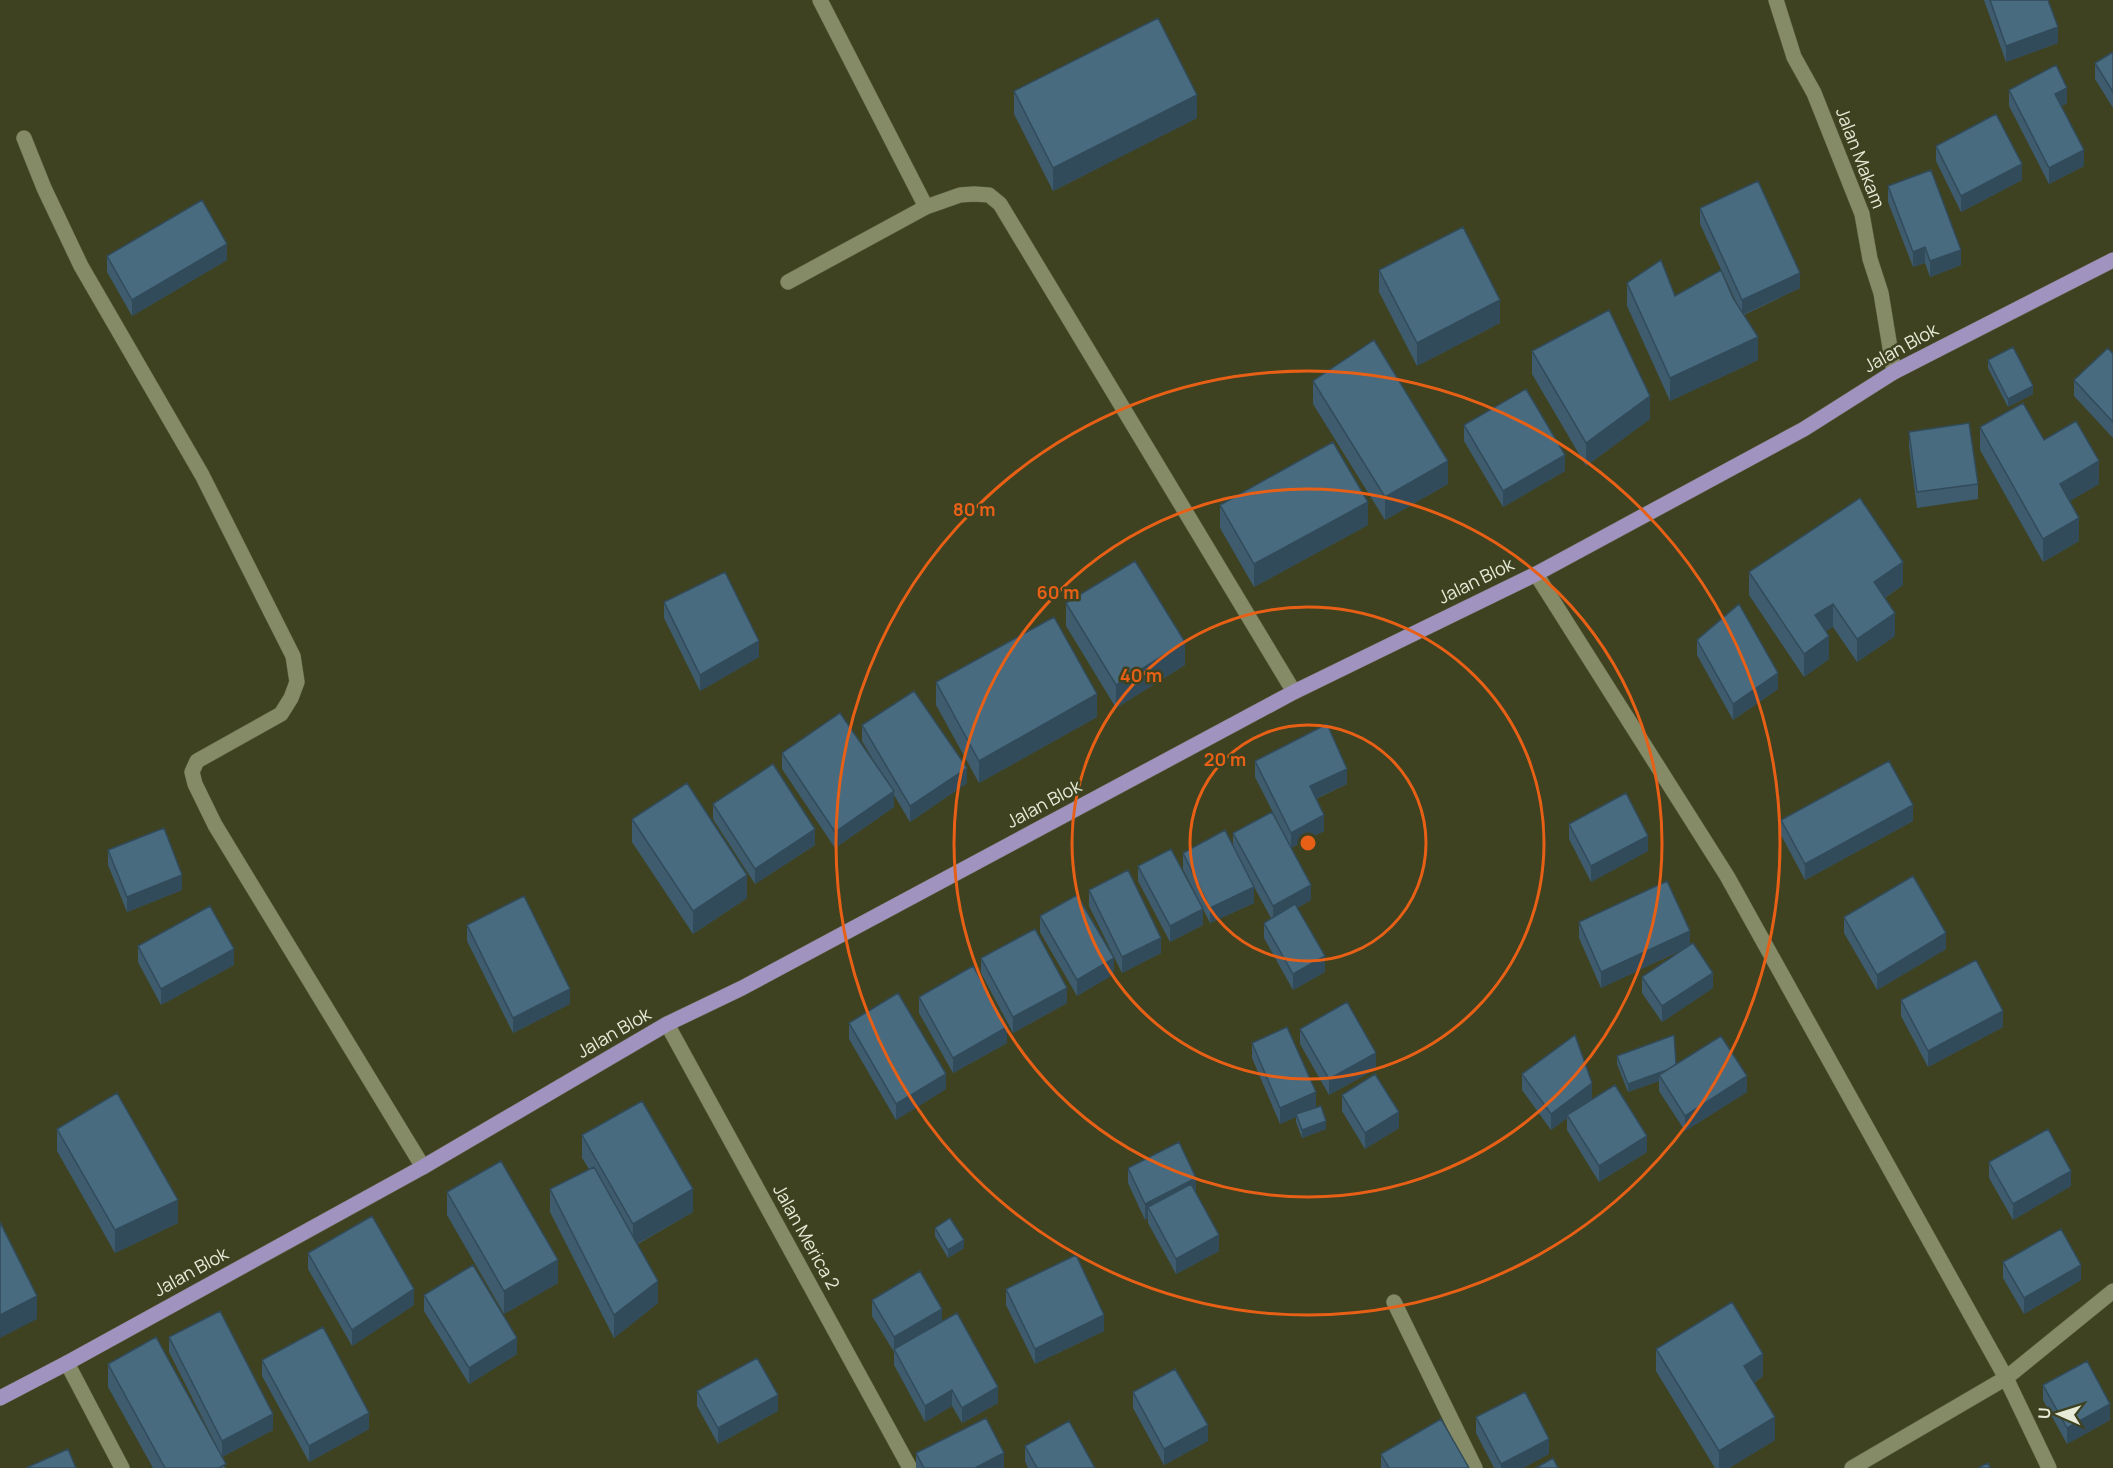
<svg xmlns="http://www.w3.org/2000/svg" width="2113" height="1468" font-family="Manrope,sans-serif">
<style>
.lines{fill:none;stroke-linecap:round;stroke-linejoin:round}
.minor-casing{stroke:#5b5f41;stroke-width:16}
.major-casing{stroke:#5b5f41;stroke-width:16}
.minor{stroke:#858b67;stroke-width:15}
.major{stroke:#a193bf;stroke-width:15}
.wall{fill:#3e5c6e}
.shaded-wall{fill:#324b5a}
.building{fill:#486b80;stroke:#324b5a;stroke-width:1.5}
.ring{fill:none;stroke:#e86016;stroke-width:3}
.labels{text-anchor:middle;stroke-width:5;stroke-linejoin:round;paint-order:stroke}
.street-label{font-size:18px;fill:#e7ebd7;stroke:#3e4221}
.centre{fill:#e86016;stroke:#3e4221;stroke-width:3}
.ring-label{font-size:18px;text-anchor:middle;font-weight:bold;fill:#e86016;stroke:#3e4221;stroke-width:5;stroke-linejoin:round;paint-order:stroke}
</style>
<rect width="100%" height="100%" fill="#3e4221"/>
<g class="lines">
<defs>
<path id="minor" d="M820 0 926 207
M1776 0 1794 57 1814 93 1862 214 1870 259 1881 293 1894 372
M24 138 44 188 81 266 202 475 293 656 297 682 291 698 281 714 197 761 192 772 195 784 215 825 423 1167
M788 282 926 207 960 195 974 194 989 195 1000 204 1294 692
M1536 574 1727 876 2006 1378 2049 1468
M667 1024 910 1468
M1394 1302 1475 1468
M67 1363 122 1468
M1852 1468 2006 1378 2113 1291"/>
<path id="major" d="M0 1398 67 1363 423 1167 667 1024 742 988 1294 692 1536 574 1804 429 1894 372 2113 260"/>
</defs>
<!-- minor casing -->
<use href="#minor" class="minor-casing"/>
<!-- major casing -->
<use href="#major" class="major-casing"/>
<!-- minor -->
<use href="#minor" class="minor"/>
<!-- major -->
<use href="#major" class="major"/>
</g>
<!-- wall -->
<path class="wall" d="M1984 0H2048L2058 43 2006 62Z
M2113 52V108L2095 79V63Z
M2009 90 2067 103 2061 106 2084 166 2049 184 2009 106Z
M1014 91 1197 118 1053 191 1014 114Z
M1936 146 2022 180 1961 212 1936 161Z
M1888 186 1961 265 1930 277 1925 263 1913 267 1888 202Z
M1700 208 1800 288 1744 315 1758 360 1670 401 1627 306V283L1675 296 1733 298 1738 306 1700 224Z
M107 256 227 260 132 316 107 272Z
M1379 270 1500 323 1417 366 1379 292Z
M1532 351 1650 419 1586 466 1532 374Z
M2113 354V438L2074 396V380Z
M1988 360 2033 394 2008 407 1988 368Z
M1313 381 1448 484 1385 520 1313 404Z
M1464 425 1565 471 1503 507 1464 441Z
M1980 427 2044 440 2099 484 2069 501 2079 541 2043 562 1980 450Z
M1909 432 1978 484V499L1917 508 1909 447Z
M1220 505 1368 525 1254 587 1220 528Z
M1749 572 1903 585 1885 598 1895 636 1857 662 1833 627 1826 631 1829 659 1804 677 1749 595Z
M664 602 759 657 700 691 664 618Z
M1066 603 1185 665 1116 708 1066 626Z
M1697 640 1778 689 1733 720 1697 655Z
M936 682 1097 717 979 783 936 705Z
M862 725 967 783 910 822 894 795V807L835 848 782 769V753L877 766 862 741Z
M1255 761 1347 784 1316 799 1324 831 1291 848 1311 900 1297 908 1325 972 1293 990 1264 938V923L1271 918 1253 885 1254 903 1210 923 1183 869V853L1233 847V833L1284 834 1255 777Z
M713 804 815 845 755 884 713 819Z
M632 819 747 898 693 934 632 842Z
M1781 820 1913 821 1805 880 1781 835Z
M1569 824 1648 851 1591 882 1569 839Z
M108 850 182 890 127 912 108 865Z
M1138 866 1203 925 1170 942 1138 881Z
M1089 890 1161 953 1122 973 1089 906Z
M1040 916 1114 974 1077 996 1040 932Z
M1844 917 1946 949 1877 990 1844 933Z
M1579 922 1690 945 1713 988 1662 1022 1642 993V977L1682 950 1601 988 1579 938Z
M467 925 570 1004 513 1033 467 941Z
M138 946 234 965 161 1005 138 962Z
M981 958 1067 1003 1013 1033 981 973Z
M919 997 1007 1043 953 1073 919 1013Z
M1901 1000 2003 1027 1928 1067 1901 1016Z
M849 1023 946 1089 896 1120 849 1039Z
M1300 1029 1376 1069 1329 1095 1300 1044Z
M1252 1043 1316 1107 1326 1129 1302 1138 1296 1122V1117L1280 1124 1252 1058Z
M1617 1056 1676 1064 1747 1092 1685 1131 1659 1091V1081L1628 1092 1617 1064Z
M1522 1074 1592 1099 1647 1152 1599 1182 1567 1130V1118L1551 1130 1522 1090Z
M1342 1095 1399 1128 1365 1149 1342 1111Z
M57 1129 178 1223 115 1253 57 1151Z
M582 1135 693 1212 638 1244 658 1303 614 1338 550 1212V1189L589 1169 582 1158Z
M1989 1162 2071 1186 2013 1220 1989 1178Z
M1128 1168 1196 1193 1219 1251 1176 1274 1148 1223V1218L1145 1220 1128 1183Z
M447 1192 558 1283 504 1314 447 1215Z
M935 1228 964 1248 948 1258 935 1236Z
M308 1253 414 1305 352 1346 308 1269Z
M2003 1262 2081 1280 2024 1314 2003 1278Z
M1006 1289 1104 1331 1035 1364 1006 1305Z
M424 1295 517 1354 469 1384 424 1311Z
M872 1300 942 1322 998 1403 962 1423 952 1406 925 1422 894 1365V1352L872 1316Z
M169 1337 273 1430 222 1457 169 1352Z
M1656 1349 1763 1376 1754 1383 1775 1440 1729 1468H1715L1656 1371Z
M262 1360 369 1429 309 1462 262 1376Z
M108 1364 226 1468H153L108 1387Z
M2043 1385 2110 1420 2067 1444 2043 1400Z
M697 1391 778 1411 718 1444 697 1406Z
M1133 1392 1208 1441 1164 1465 1133 1408Z
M1476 1417 1549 1454 1523 1468H1494L1476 1433Z
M1025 1446 1095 1468H1028L1025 1461Z
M916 1453 1004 1468H916Z
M1381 1454 1469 1468H1381Z"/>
<!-- shaded-wall -->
<path class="shaded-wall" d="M2058 27V43L2006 62V46Z
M2067 88V103L2055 110V94Z
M1197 95V118L1053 191V168Z
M2084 150V166L2049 184V168Z
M2022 164V180L1961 212V196Z
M227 244V260L132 316V300Z
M1925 247V263L1913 267V252Z
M1961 250V265L1930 277V261Z
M1800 273V288L1742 315V300Z
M1500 300V323L1417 366V343Z
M1758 337V360L1670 401V378Z
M2033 386V394L2008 407V399Z
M1650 396V419L1586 466V443Z
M1565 455V471L1503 507V491Z
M1448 461V484L1385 520V497Z
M2099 461V484L2060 507V484Z
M1368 502V525L1254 587V564Z
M2079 518V541L2043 562V539Z
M1903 562V585L1874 605V582Z
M1833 604V627L1815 638V615Z
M1895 613V636L1857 662V639Z
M1829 636V659L1804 677V654Z
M759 641V657L700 691V675Z
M1185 642V665L1116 708V685Z
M1778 673V689L1733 720V704Z
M1097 694V717L979 783V761Z
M967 768V783L910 822V806Z
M1347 769V784L1310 801V786Z
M894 791V807L835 848V832Z
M1913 805V821L1805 880V864Z
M1324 815V831L1291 848V833Z
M815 829V845L755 884V869Z
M1648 836V851L1591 882V866Z
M182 875V890L127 912V897Z
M747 875V898L693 934V911Z
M1311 885V900L1273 921V906Z
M1254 887V903L1210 923V908Z
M1203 909V925L1170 942V926Z
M1690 931V946L1601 988V972Z
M1946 933V949L1877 990V975Z
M1161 938V953L1122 973V957Z
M234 949V965L161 1005V989Z
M1325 956V972L1293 990V974Z
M1114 958V974L1077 996V980Z
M1713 973V988L1662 1022V1006Z
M1067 988V1003L1013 1033V1017Z
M570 989V1004L513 1033V1018Z
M2003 1011V1027L1928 1067V1051Z
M1007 1027V1043L953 1073V1058Z
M1376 1053V1069L1329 1095V1079Z
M1677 1067 1659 1075V1081L1628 1092V1084Z
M946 1074V1089L896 1120V1104Z
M1747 1076V1092L1685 1131V1116Z
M1592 1083V1099L1567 1115V1118L1551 1130V1114Z
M1316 1092V1108L1296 1114V1117L1280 1124V1108Z
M1399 1112V1128L1365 1149V1133Z
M1326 1121V1129L1302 1138V1130Z
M1647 1136V1152L1599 1182V1166Z
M2071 1171V1186L2013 1220V1204Z
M1196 1178V1194L1148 1207V1218L1145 1220V1204Z
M693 1189V1212L633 1246V1224Z
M178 1200V1223L115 1253V1230Z
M1219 1235V1251L1176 1274V1259Z
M964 1240V1248L948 1258V1250Z
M558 1260V1283L504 1314V1291Z
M2081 1265V1280L2024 1314V1298Z
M658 1281V1303L614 1338V1315Z
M414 1289V1305L352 1346V1330Z
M37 1296V1319L0 1338V1315Z
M942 1309V1324L894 1350V1337Z
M1104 1315V1331L1035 1364V1349Z
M517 1338V1354L469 1384V1368Z
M1763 1354V1376L1744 1389V1366Z
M998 1387V1403L962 1423V1408Z
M952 1390V1406L925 1422V1406Z
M778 1395V1411L718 1444V1428Z
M2110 1404V1420L2067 1444V1428Z
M369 1413V1429L309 1462V1446Z
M273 1414V1430L222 1457V1441Z
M1775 1417V1440L1729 1468H1719V1451Z
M1208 1425V1441L1164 1465V1449Z
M1549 1439V1454L1523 1468H1501V1464Z
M1004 1453V1468H975Z"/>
<!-- building -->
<path class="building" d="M1990 0H2048L2058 27 2006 46Z
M1158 18 1197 95 1053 168 1014 91Z
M2113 52V92L2095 63Z
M2056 65 2067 88 2055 94 2084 150 2049 168 2009 90Z
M1996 114 2022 164 1961 196 1936 146Z
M1931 170 1961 250 1930 261 1925 247 1913 252 1888 186Z
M1758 181 1800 273 1742 300 1700 208Z
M202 200 227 244 132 300 107 256Z
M1463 227 1500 300 1417 343 1379 270Z
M1661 260 1675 296 1721 270 1733 298 1758 337 1670 378 1627 283Z
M1609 310 1650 396 1586 443 1532 351Z
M1374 340 1448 461 1385 497 1313 381Z
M2013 347 2033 386 2008 399 1988 360Z
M2108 348 2113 354V422L2074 380Z
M1526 389 1565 455 1503 491 1464 425Z
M2023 403 2044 440 2076 421 2099 461 2060 484 2079 518 2043 539 1980 427Z
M1969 423 1978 484 1917 492 1909 432Z
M1333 442 1368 502 1254 564 1220 505Z
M1860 498 1903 562 1874 582 1895 613 1857 639 1833 604 1815 615 1829 636 1804 654 1749 572Z
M1135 561 1185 642 1116 685 1066 603Z
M725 572 759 641 700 675 664 602Z
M1739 604 1778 673 1733 704 1697 640Z
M1054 617 1097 694 979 761 936 682Z
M914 691 967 768 910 806 862 725Z
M840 713 894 791 835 832 782 753Z
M1327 724 1347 769 1310 786 1324 815 1291 833 1255 761Z
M1889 761 1913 805 1805 864 1781 820Z
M773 764 815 829 755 869 713 804Z
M687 783 747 875 693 911 632 819Z
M1626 793 1648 836 1591 866 1569 824Z
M1272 812 1311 885 1273 906 1233 833Z
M164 828 182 875 127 897 108 850Z
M1225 830 1254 887 1210 908 1183 853Z
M1171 849 1203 909 1170 926 1138 866Z
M1128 870 1161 938 1122 957 1089 890Z
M1913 876 1946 933 1877 975 1844 917Z
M1667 881 1690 931 1601 972 1579 922Z
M1077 895 1114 958 1077 980 1040 916Z
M524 896 570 989 513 1018 467 925Z
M1295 904 1325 956 1293 974 1264 923Z
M210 906 234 949 161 989 138 946Z
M1035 929 1067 988 1013 1017 981 958Z
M1693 943 1713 973 1662 1006 1642 977Z
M1976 960 2003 1011 1928 1051 1901 1000Z
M973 966 1007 1027 953 1058 919 997Z
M898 993 946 1074 896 1104 849 1023Z
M1347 1002 1376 1053 1329 1079 1300 1029Z
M1287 1027 1316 1092 1280 1108 1252 1043Z
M1575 1035 1592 1083 1551 1114 1522 1074Z
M1674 1035 1676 1064 1667 1070 1628 1084 1617 1056Z
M1721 1036 1747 1076 1685 1116 1659 1075Z
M1375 1074 1399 1112 1365 1133 1342 1095Z
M1615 1085 1647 1136 1599 1166 1567 1115Z
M117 1093 178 1200 115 1230 57 1129Z
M642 1101 693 1189 633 1224 582 1135Z
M1321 1106 1326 1121 1302 1130 1296 1114Z
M2048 1129 2071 1171 2013 1204 1989 1162Z
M1179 1142 1196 1178 1145 1204 1128 1168Z
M501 1161 558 1260 504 1291 447 1192Z
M594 1167 658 1281 614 1315 550 1189Z
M1191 1184 1219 1235 1176 1259 1148 1207Z
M372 1216 414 1289 352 1330 308 1253Z
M950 1218 964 1240 948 1250 935 1228Z
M0 1222 37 1296 0 1315Z
M2061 1229 2081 1265 2024 1298 2003 1262Z
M1076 1255 1104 1315 1035 1349 1006 1289Z
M473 1265 517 1338 469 1368 424 1295Z
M920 1271 942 1309 894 1337 872 1300Z
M1732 1302 1763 1354 1744 1366 1775 1417 1719 1451 1656 1349Z
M220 1311 273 1414 222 1441 169 1337Z
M957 1313 998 1387 962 1408 952 1390 925 1406 894 1349Z
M323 1327 369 1413 309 1446 262 1360Z
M156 1337 226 1464 219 1468H165L108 1364Z
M757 1358 778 1395 718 1428 697 1391Z
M2087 1361 2110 1404 2067 1428 2043 1385Z
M1175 1369 1208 1425 1164 1449 1133 1392Z
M1525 1392 1549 1439 1501 1464 1476 1417Z
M986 1418 1004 1453 975 1468H924L916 1453Z
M1441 1419 1469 1468H1389L1381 1454Z
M1069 1421 1095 1468H1037L1025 1446Z
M68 1449 76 1468H26Z
M1553 1458 1558 1468H1536Z
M1988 1463 1990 1468H1978Z"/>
<!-- distance rings -->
<g class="ring">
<circle cx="1308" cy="843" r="118"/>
<circle cx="1308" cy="843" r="236"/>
<circle cx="1308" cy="843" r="354"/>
<circle cx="1308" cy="843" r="472"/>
</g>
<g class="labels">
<!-- street labels -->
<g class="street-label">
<text transform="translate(1860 158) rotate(69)" y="6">Jalan Makam</text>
<text transform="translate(1901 348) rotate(-29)" y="6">Jalan Blok</text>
<text transform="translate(1476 581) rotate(-26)" y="6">Jalan Blok</text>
<text transform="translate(1044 804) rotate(-28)" y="6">Jalan Blok</text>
<text transform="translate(614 1033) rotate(-30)" y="6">Jalan Blok</text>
<text transform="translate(806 1237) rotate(61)" y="6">Jalan Merica 2</text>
<text transform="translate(191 1272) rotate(-29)" y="6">Jalan Blok</text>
</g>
</g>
<circle cx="1308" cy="843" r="9" class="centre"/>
<g class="ring-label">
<text x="974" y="516">80 m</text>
<text x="1058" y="599">60 m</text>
<text x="1141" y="682">40 m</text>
<text x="1225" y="766">20 m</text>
</g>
<!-- north arrow -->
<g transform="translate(2059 1414) rotate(273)" stroke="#3e4221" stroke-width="4.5" paint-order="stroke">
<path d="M0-4.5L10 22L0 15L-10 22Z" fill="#e7ebd7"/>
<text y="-9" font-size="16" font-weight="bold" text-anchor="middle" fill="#e7ebd7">U</text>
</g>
</svg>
